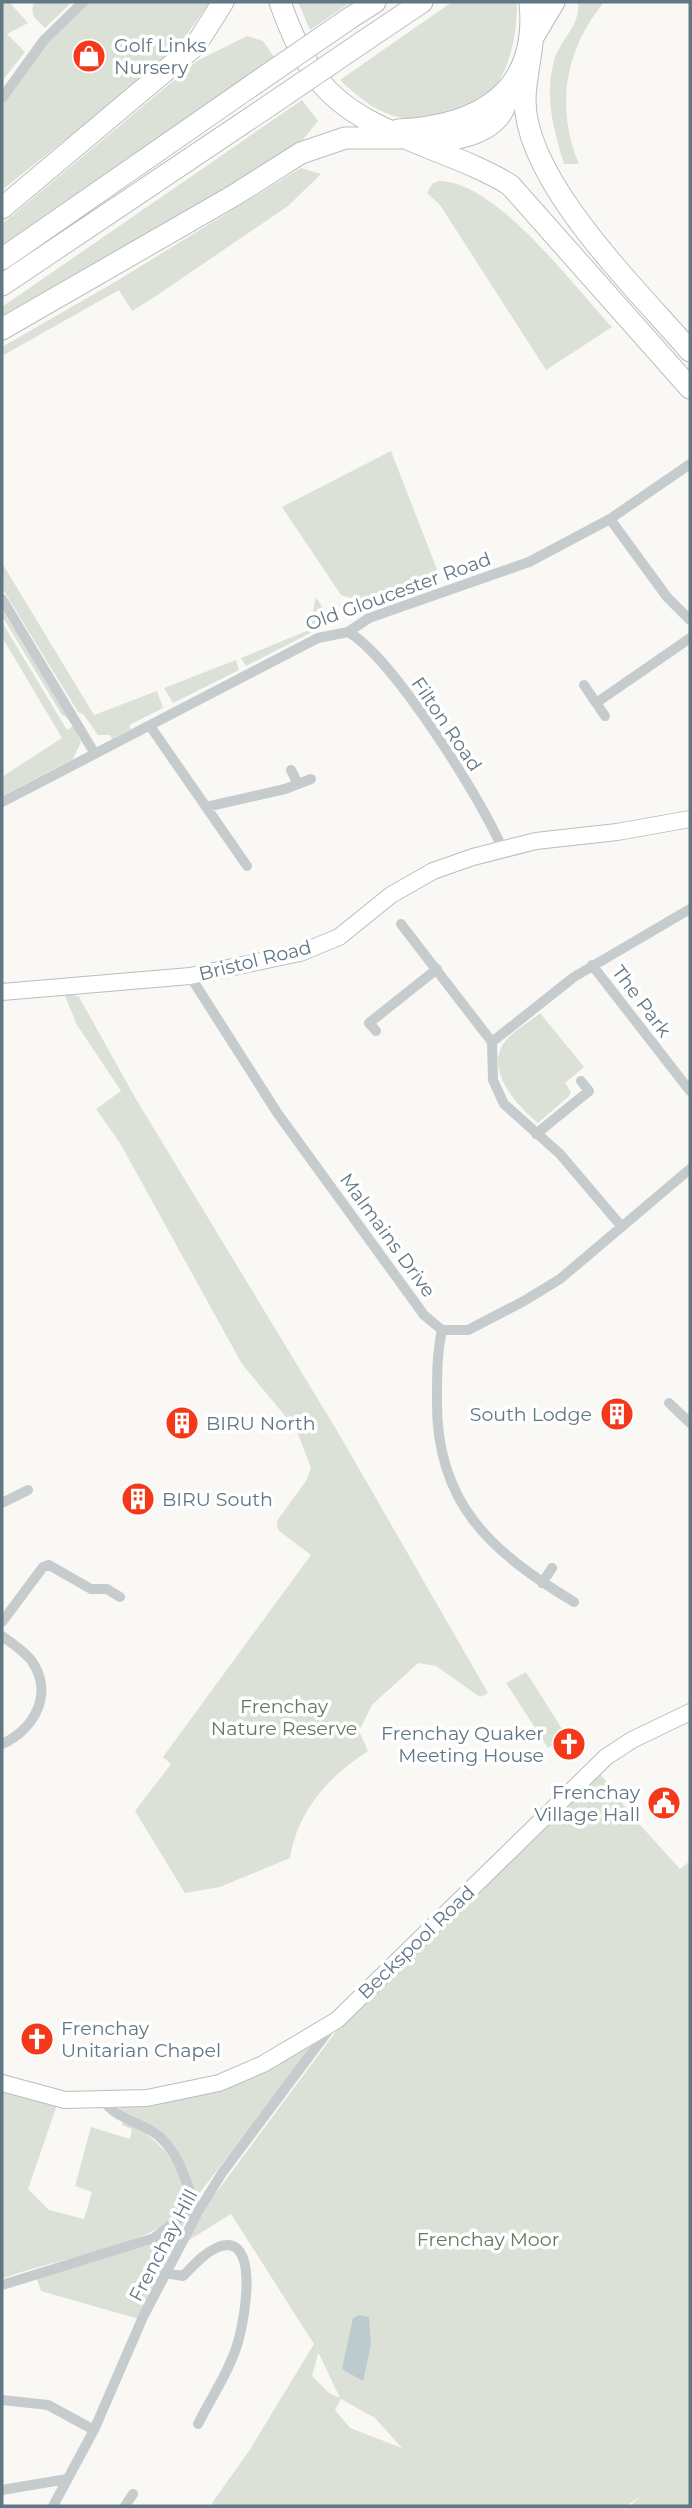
<svg xmlns="http://www.w3.org/2000/svg" width="692" height="2508" font-family="Montserrat,sans-serif">
<style>
.green{fill:#dbe1d6;fill-rule:evenodd}
.water{fill:#bccbce}
.lines{fill:none;stroke-linecap:round;stroke-linejoin:round}
.secondary-casing{stroke:#b7bec3;stroke-width:18}
.highway-casing{stroke:#babec1;stroke-width:23}
.street{stroke:#c6cbce;stroke-width:10}
.secondary{stroke:#fff;stroke-width:16}
.highway{stroke:#fff;stroke-width:21}
.highway-bridge-casing{stroke:#babec1;stroke-width:23;stroke-linecap:butt}
.highway-bridge{stroke:#fff;stroke-width:21}
.labels{text-anchor:middle;stroke-width:7;stroke-linejoin:round;paint-order:stroke}
.poi-label{font-size:19px;fill:#607784;stroke:#fff;text-anchor:start}
.street-label{font-size:19px;fill:#607784;stroke:#fff}
.park-label{font-size:19px;fill:#677a60;stroke:#fff}
</style>
<rect width="100%" height="100%" fill="#f9f8f5"/>
<!-- green -->
<path class="green" d="M2 2H9L28 23 7 34 25 52 2 81Z
M34 2H72L45 28C36 19 29 15 34 2Z
M89 2H210L180 44 149 73 2 190V106L46 44Z
M298 2H351L310 30Z
M452 2H517C517 36 510 77 482 101 474 107 460 109 451 112 402 128 377 115 340 80Z
M578 2H604C565 50 555 107 579 164H564C554 130 544 98 554 61 560 39 581 26 578 2Z
M247 36 263 41 274 57 2 247V224L197 61Z
M302 100 318 121 292 153 2 322V307Z
M301 168 321 174 288 206 153 298 132 311 119 290 2 356V347L115 282Z
M438 181C496 180 574 287 612 327L546 370 440 205 427 193 432 184Z
M391 451 438 572 357 600 341 595 282 507Z
M2 563 94 715 157 691 163 708 129 725 131 729 112 739 110 735H98L84 715 78 712 2 588Z
M316 597 323 608 318 629 246 666 241 658 309 630Z
M2 610 68 718 62 715 2 616Z
M2 622 67 730 73 726 81 742 73 759 2 796V777L62 738 2 637Z
M236 660 239 670 173 703 164 688Z
M69 993 79 997 136 1099 339 1434 488 1693 480 1697 436 1666 418 1663 372 1705 359 1731 368 1751C328 1777 298 1810 290 1858L220 1887 185 1893 135 1811 171 1764 163 1757 311 1555 278 1530 277 1521 306 1481 311 1468 296 1429 242 1364 120 1143 96 1109 121 1091 77 1025 65 996Z
M540 1013 584 1067 565 1083 571 1092 568 1097 538 1123C519 1107 487 1074 502 1046 509 1033 529 1023 540 1013Z
M526 1672 566 1735 548 1748 506 1683Z
M599 1772 633 1817 680 1869 690 1861V2506H630L641 2496 626 2506H215L212 2503 249 2451 314 2344 231 2214 186 2242 213 2197 340 2026ZM318 2354H319L340 2398 329 2393 312 2376ZM341 2399 375 2418 402 2448 350 2428 335 2410Z
M306 2045 310 2049 198 2195 193 2192 152 2126 120 2109 121 2105 147 2103Z
M2 2090 57 2105 28 2189 49 2210 84 2219 92 2192 75 2186 91 2127 130 2139 132 2129 122 2125 123 2118C149 2135 170 2149 181 2179 184 2187 188 2197 184 2205 166 2244 43 2261 2 2279Z
M182 2220 185 2221 139 2319 41 2291 36 2277 144 2246Z"/>
<!-- water -->
<path class="water" d="M359 2315 369 2317 371 2345 363 2381 342 2369 353 2318Z"/>
<g class="lines">
<defs>
<path id="secondary" d="M2 992 190 976 300 953 339 937 391 895 433 871 473 857 536 841 617 832 690 819
M2 2083 65 2100 147 2098 219 2083 263 2064 337 2020 606 1757 632 1740 690 1712"/>
<path id="highway" d="M280 2C289 28 301 56 318 79 360 135 451 148 510 185L690 388
M350 18 375 2
M532 39 554 2
M364 41 422 2
M532 43C530 62 525 82 525 101 526 183 638 290 690 351
M398 130C480 126 539 92 530 2
M423 140C449 142 487 136 502 112 506 107 507 97 509 90
M2 208 196 45 223 2
M2 259 254 84
M2 285 270 105
M2 329 233 196 301 153 345 138H399"/>
</defs>
<!-- secondary casing -->
<use href="#secondary" class="secondary-casing"/>
<!-- highway casing -->
<use href="#highway" class="highway-casing"/>
<!-- street -->
<path class="street" d="M2 98 44 40 83 2
M610 519 667 597 690 620
M2 599 95 754
M348 632C391 655 482 800 502 848
M584 685 605 716
M596 703 690 638
M150 726 247 866
M291 770 298 784
M2 802 318 638 348 632 369 618 529 562 610 519 690 464
M206 807 285 789 311 779
M401 924 492 1042 493 1080 504 1104 560 1154 622 1227
M592 965 690 1091
M190 976 278 1114 424 1315 442 1330H468L524 1301 560 1279 690 1169
M376 1031 369 1023 437 969
M492 1042 574 977 690 909
M536 1134 589 1091 581 1081
M442 1330C437 1353 437 1375 437 1398 435 1503 491 1552 574 1602
M669 1403 690 1423
M2 1503 28 1490
M542 1583 552 1568
M2 1622 43 1567 49 1565 91 1589H107L120 1597
M2 1636C12 1643 23 1650 31 1660 55 1693 34 1730 2 1744
M104 2100C113 2119 147 2123 162 2139 182 2159 187 2187 198 2212
M165 2273 183 2276C193 2266 203 2254 216 2248 262 2228 244 2322 238 2342 230 2370 211 2398 198 2424
M2 2285 154 2238 185 2214 198 2212
M2 2400 48 2405 94 2430
M2 2490 67 2479
M53 2506 94 2430 143 2317 198 2212 222 2173 331 2027
M125 2506 133 2494"/>
<!-- secondary -->
<use href="#secondary" class="secondary"/>
<!-- highway -->
<use href="#highway" class="highway"/>
<defs>
<path id="highway-bridge" d="M254 84 350 18
M270 105 364 41"/>
</defs>
<!-- highway-bridge casing -->
<use href="#highway-bridge" class="highway-bridge-casing"/>
<!-- highway-bridge -->
<use href="#highway-bridge" class="highway-bridge"/>
</g>
<!-- icons -->
<defs>
<symbol id="shop-disc" viewBox="-11 -11 22 22"><circle r="9.5" fill="#f43819" stroke="#fff"/><path d="M-5-2.5h2.3a2.7 3.5 0 0 1 5.4 0H5L5.5 6h-11ZM-1.5-2.5h3a1.5 2.3 0 0 0-3 0Z" fill="#fff"/></symbol>
<symbol id="building-disc" viewBox="-11 -11 22 22"><circle r="9.5" fill="#f43819" stroke="#fff"/><path d="M-4-6H4V6H1V3H-1V6H-4ZM-2.5-4.3h1.7v1.8h-1.7ZM.8-4.3h1.7v1.8H.8ZM-2.5-1h1.7V.8h-1.7ZM.8-1h1.7V.8H.8Z" fill="#fff"/></symbol>
<symbol id="church-disc" viewBox="-11 -11 22 22"><circle r="9.5" fill="#f43819" stroke="#fff"/><path d="M-1.2-6h2.4v3.5h3.3v2.4h-3.3V6h-2.4V-.1h-3.3v-2.4h3.3Z" fill="#fff"/></symbol>
<symbol id="civic-disc" viewBox="-11 -11 22 22"><circle r="9.5" fill="#f43819" stroke="#fff"/><path d="M-.6-6.5H3V-4.5H.6V-3L4-1V1h2V6H-6V1h2V-1L-.6-3ZM-1.2 2.5V6h2.4V2.5Z" fill="#fff"/></symbol>
</defs>
<g fill-rule="evenodd">
<use href="#shop-disc" x="70" y="37" width="38" height="38"/>
<use href="#building-disc" x="598" y="1395" width="38" height="38"/>
<use href="#building-disc" x="163" y="1404" width="38" height="38"/>
<use href="#building-disc" x="119" y="1480" width="38" height="38"/>
<use href="#church-disc" x="550" y="1725" width="38" height="38"/>
<use href="#civic-disc" x="645" y="1784" width="38" height="38"/>
<use href="#church-disc" x="18" y="2020" width="38" height="38"/>
</g>
<g class="labels">
<!-- poi labels -->
<g class="poi-label">
<text x="114" y="52">Golf Links<tspan x="114" dy="22">Nursery</tspan></text>
<text x="592" y="1421" text-anchor="end">South Lodge</text>
<text x="206" y="1430">BIRU North</text>
<text x="162" y="1506">BIRU South</text>
<text x="544" y="1740" text-anchor="end">Frenchay Quaker<tspan x="544" dy="22">Meeting House</tspan></text>
<text x="640" y="1799" text-anchor="end">Frenchay<tspan x="640" dy="22">Village Hall</tspan></text>
<text x="61" y="2035">Frenchay<tspan x="61" dy="22">Unitarian Chapel</tspan></text>
</g>
<!-- street labels -->
<g class="street-label">
<text transform="translate(398 591) rotate(-20)" y="7">Old Gloucester Road</text>
<text transform="translate(447 724) rotate(56)" y="7">Filton Road</text>
<text transform="translate(255 960) rotate(-14)" y="7">Bristol Road</text>
<text transform="translate(642 1001) rotate(53)" y="7">The Park</text>
<text transform="translate(388 1235) rotate(54)" y="7">Malmains Drive</text>
<text transform="translate(416 1942) rotate(-44)" y="7">Beckspool Road</text>
<text transform="translate(163 2245) rotate(-62)" y="7">Frenchay Hill</text>
</g>
<!-- park labels -->
<g class="park-label">
<text x="284" y="1713">Frenchay<tspan x="284" dy="22">Nature Reserve</tspan></text>
<text x="488" y="2246">Frenchay Moor</text>
</g>
</g>
<!-- border -->
<rect width="692" height="2508" fill="none" stroke="#607784" stroke-width="7"/>
</svg>
